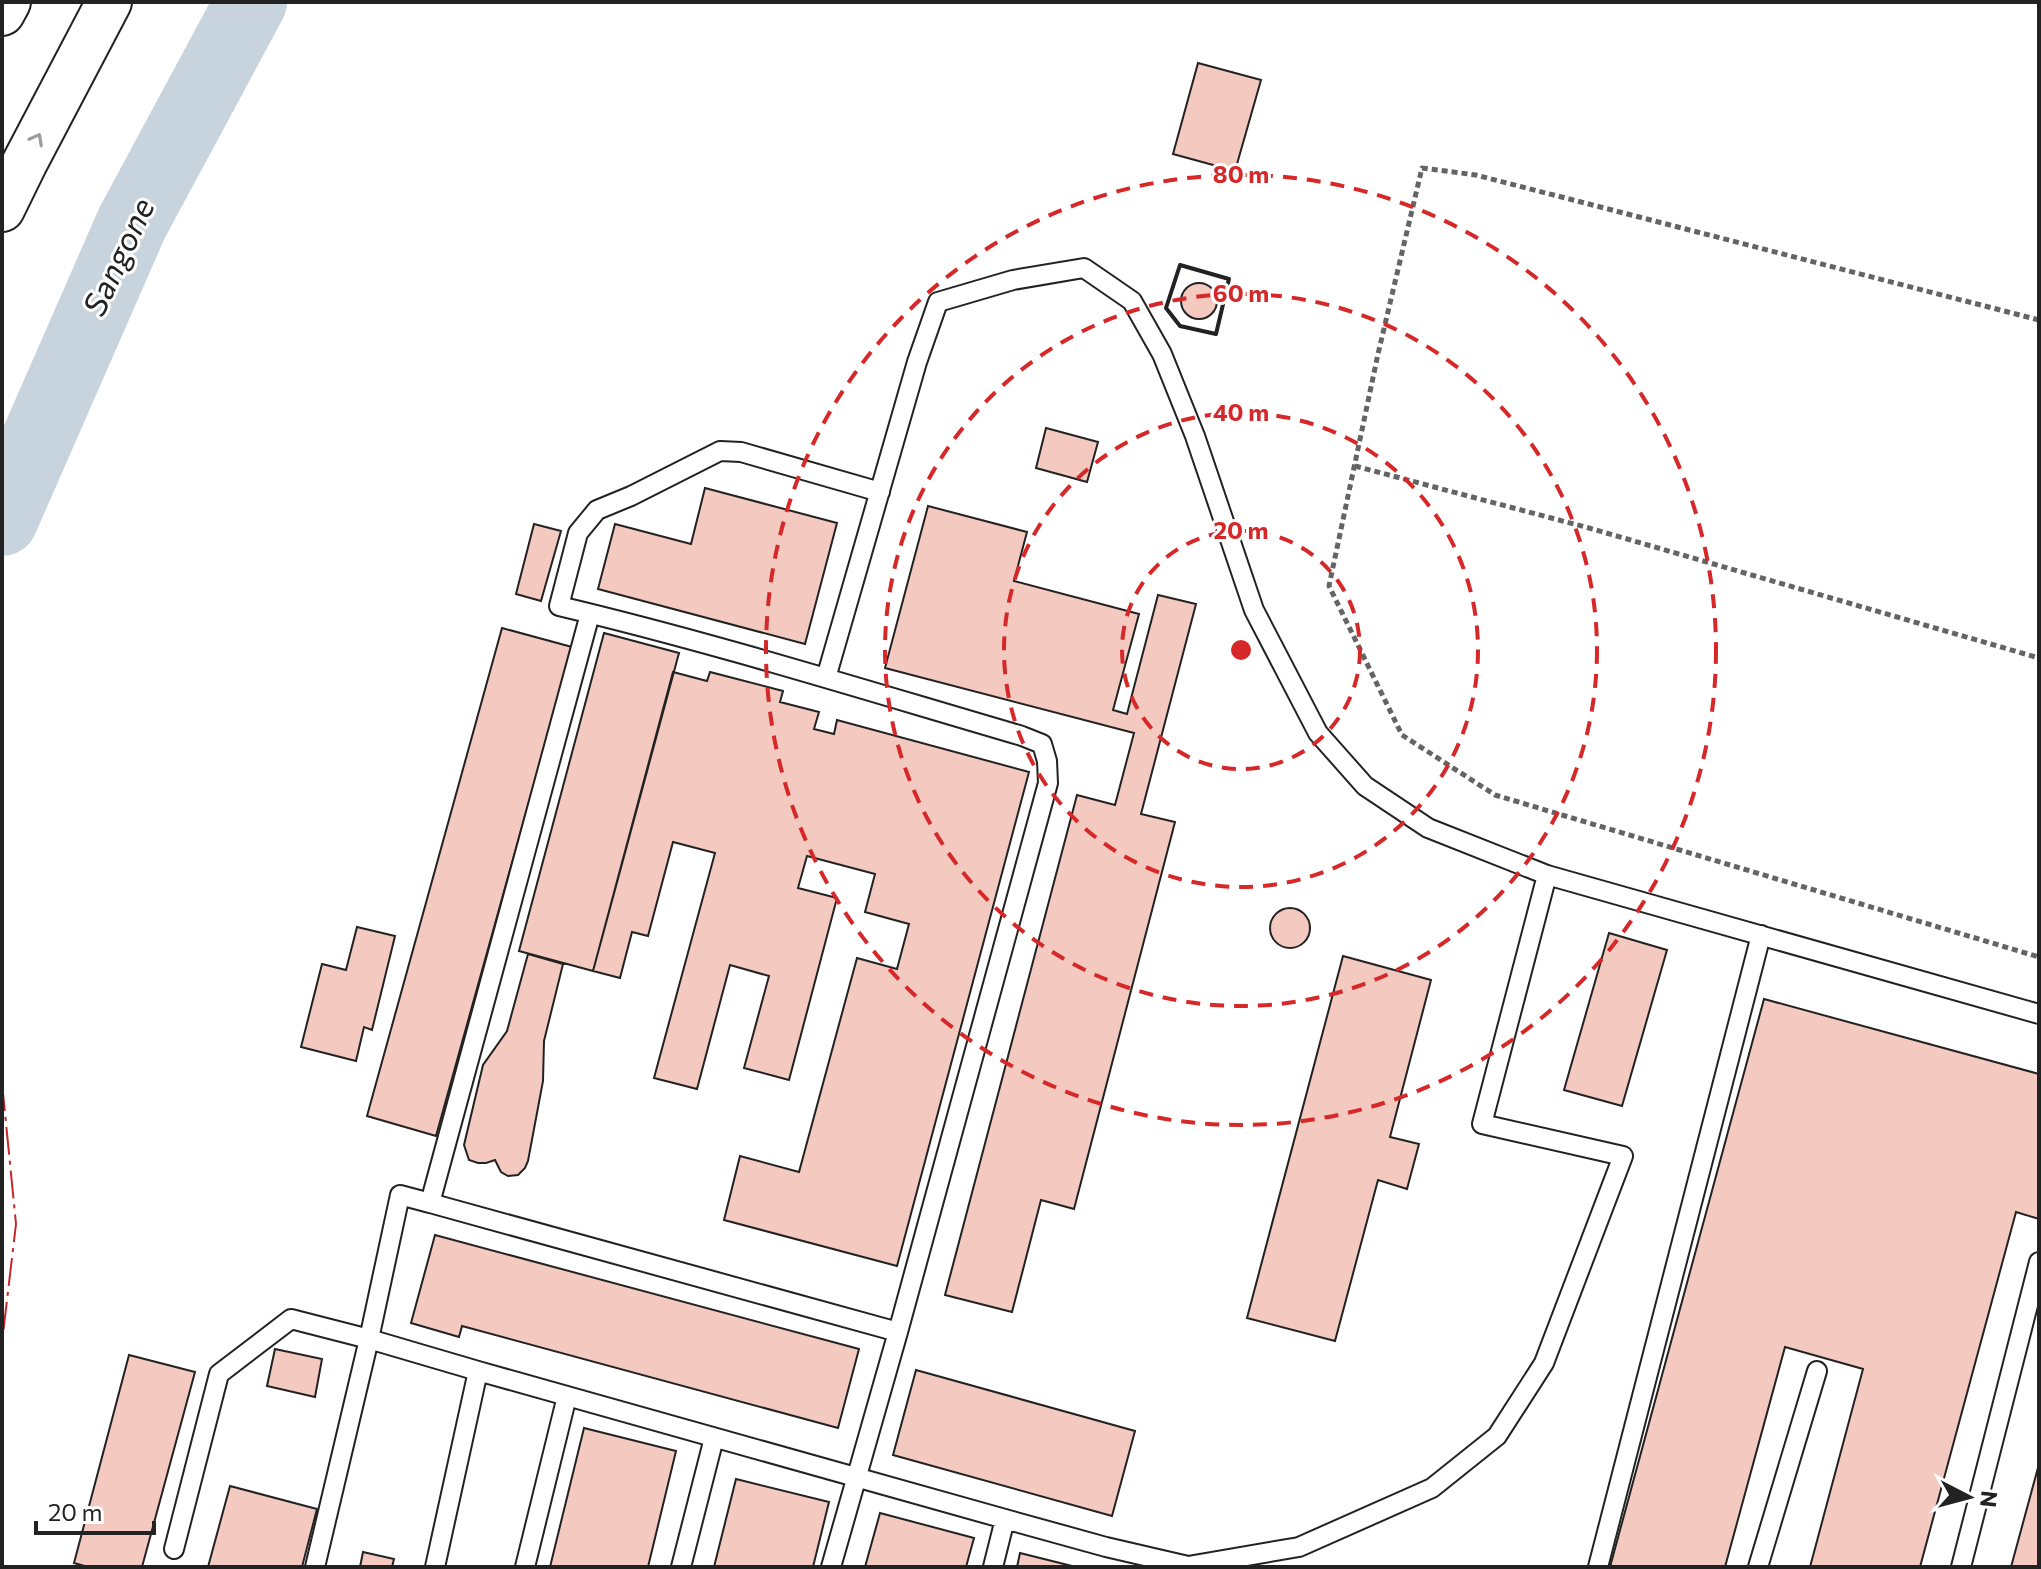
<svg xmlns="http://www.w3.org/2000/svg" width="2041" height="1569" font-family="Commissioner,sans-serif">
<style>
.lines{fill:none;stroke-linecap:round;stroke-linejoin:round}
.river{stroke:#c7d3dd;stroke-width:72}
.building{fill:#f3c9c0;stroke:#222;stroke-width:2}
.service-casing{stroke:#222;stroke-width:22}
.motorway-casing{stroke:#222;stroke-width:48}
.path{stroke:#646464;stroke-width:5;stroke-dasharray:6 4;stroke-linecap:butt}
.service{stroke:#fff;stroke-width:18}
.motorway{stroke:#fff;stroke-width:44}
.wall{stroke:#222;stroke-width:4}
.power{stroke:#c62828;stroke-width:2;stroke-dasharray:28 6 4 6;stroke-linecap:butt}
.oneway{stroke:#9c9c9c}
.ring{fill:none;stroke:#d62828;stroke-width:4;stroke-dasharray:14 10}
.labels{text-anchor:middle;stroke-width:6;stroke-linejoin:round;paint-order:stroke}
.water-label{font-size:32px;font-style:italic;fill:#222;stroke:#fff}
.centre{fill:#d62828;stroke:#fff;stroke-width:4}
.ring-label{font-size:24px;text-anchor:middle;font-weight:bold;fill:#d62828;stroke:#fff;stroke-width:6;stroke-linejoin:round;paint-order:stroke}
</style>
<rect width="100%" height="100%" fill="#fff"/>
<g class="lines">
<!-- river -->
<path class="river" d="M2 520 132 223 251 2"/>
</g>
<!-- building -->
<path class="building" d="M1198 63 1261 80 1235 171 1173 154Z
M1181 301a18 18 0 1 1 36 0a18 18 0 1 1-36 0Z
M1046 428 1098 442 1087 482 1036 468Z
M705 488 837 523 805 644 598 589 615 524 691 544Z
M928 506 1027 532 1014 581 1139 614 1113 710 1127 714 1158 595 1196 604 1141 814 1175 822 1074 1209 1041 1200 1012 1312 945 1295 1077 795 1115 805 1134 733 885 668Z
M534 524 561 531 541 601 516 594Z
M502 628 572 647 436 1136 367 1116Z
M604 633 679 653 593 971 519 951Z
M673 672 707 681 710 672 783 691 780 702 819 712 814 729 834 734 837 720 1029 772 897 1266 724 1220 740 1156 799 1172 857 958 897 969 909 924 865 912 875 874 807 856 798 888 837 898 789 1080 744 1068 769 976 730 965 697 1089 654 1078 715 853 673 842 648 936 632 932 620 978 593 971Z
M1270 928a20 20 0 1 1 40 0a20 20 0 1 1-40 0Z
M357 927 395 936 372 1030 364 1027 356 1061 301 1047 322 964 346 970Z
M1609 933 1667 950 1622 1106 1564 1090Z
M528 954 563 964 544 1041 543 1081 528 1161 525 1168 518 1175 508 1176 501 1172 495 1160 486 1163H478L469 1160 464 1145 483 1065 507 1031Z
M1343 956 1431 980 1390 1137 1419 1144 1407 1189 1378 1180 1335 1341 1247 1318Z
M1764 999 2039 1074V1219L2016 1212 1920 1567H1810L1863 1369 1785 1347 1725 1567H1610Z
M435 1235 859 1349 838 1428 462 1326 459 1337 411 1323Z
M275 1349 322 1359 315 1397 267 1386Z
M129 1355 195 1372 142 1567H88L74 1563Z
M916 1370 1135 1431 1112 1516 893 1455Z
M584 1428 676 1451 648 1567H550Z
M2039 1464V1567H2011Z
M736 1479 829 1502 813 1567H714Z
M230 1486 317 1509 302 1567H208Z
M880 1513 974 1538 966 1567H865Z
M363 1552 394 1559 392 1567H360Z
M1020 1553 1076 1567H1017Z"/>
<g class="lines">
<defs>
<path id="service" d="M590 614 430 1203 898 1332
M826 678 917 362 938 302 1013 280 1084 268 1132 301 1162 354 1195 436 1254 610 1318 733 1365 786 1428 828 1547 875 2039 1014
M174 1549 219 1374 291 1319 369 1339 478 1371 1005 1519 1106 1547 1188 1566 1299 1547 1432 1488 1497 1436 1544 1363 1623 1156 1482 1124 1547 875
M315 1567 369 1339 400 1195 430 1203
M435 1567 478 1371
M525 1567 567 1396
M681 1567 714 1438
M831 1567 898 1332 1048 783 1047 761 1042 744 1022 736C868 691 715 643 559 606L578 533 597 510 631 496 720 451 741 452 880 492
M993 1567 1005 1519
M1598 1567 1761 935
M1758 1567 1817 1371
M1961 1567 2039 1262"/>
<path id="motorway" d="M2 13 8 2
M2 209 25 162 109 2"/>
</defs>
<!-- service casing -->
<use href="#service" class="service-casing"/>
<!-- motorway casing -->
<use href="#motorway" class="motorway-casing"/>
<!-- path -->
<path class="path" d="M2039 320 1476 175 1422 168 1378 354 1329 586 1402 735 1495 795 2039 957
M1355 466 1589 528 2039 658"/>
<!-- service -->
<use href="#service" class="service"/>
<!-- motorway -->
<use href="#motorway" class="motorway"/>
<!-- wall -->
<path class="wall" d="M1180 265 1229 279 1216 334 1180 326 1166 308Z"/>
<!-- power -->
<path class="power" d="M2 1083 16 1224 2 1342"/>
</g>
<!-- one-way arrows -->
<defs><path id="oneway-chevron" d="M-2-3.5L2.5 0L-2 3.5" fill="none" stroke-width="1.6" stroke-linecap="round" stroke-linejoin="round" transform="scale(2)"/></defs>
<use class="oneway" href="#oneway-chevron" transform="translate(37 139) rotate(-62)"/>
<!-- distance rings -->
<g class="ring">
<circle cx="1241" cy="650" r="119"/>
<circle cx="1241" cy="650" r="237"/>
<circle cx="1241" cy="650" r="356"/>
<circle cx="1241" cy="650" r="475"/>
</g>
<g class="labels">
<!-- water labels -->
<g class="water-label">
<text transform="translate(119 257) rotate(-65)" y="11">Sangone</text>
</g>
</g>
<circle cx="1241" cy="650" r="12" class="centre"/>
<g class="ring-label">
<text x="1241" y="183">80 m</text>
<text x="1241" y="302">60 m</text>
<text x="1241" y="421">40 m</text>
<text x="1241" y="539">20 m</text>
</g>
<!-- border -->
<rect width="2041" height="1569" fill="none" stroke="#222222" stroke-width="8"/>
<!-- north arrow -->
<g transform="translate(1969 1497) rotate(96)" stroke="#ffffff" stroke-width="6" paint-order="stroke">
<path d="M0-6L14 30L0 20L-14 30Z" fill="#222222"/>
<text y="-12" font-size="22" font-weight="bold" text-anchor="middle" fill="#222222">N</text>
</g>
<!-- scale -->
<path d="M36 1521v12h118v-12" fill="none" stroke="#222222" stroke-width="4"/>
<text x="48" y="1521" font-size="24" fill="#222222" stroke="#ffffff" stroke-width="6" paint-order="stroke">20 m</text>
</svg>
